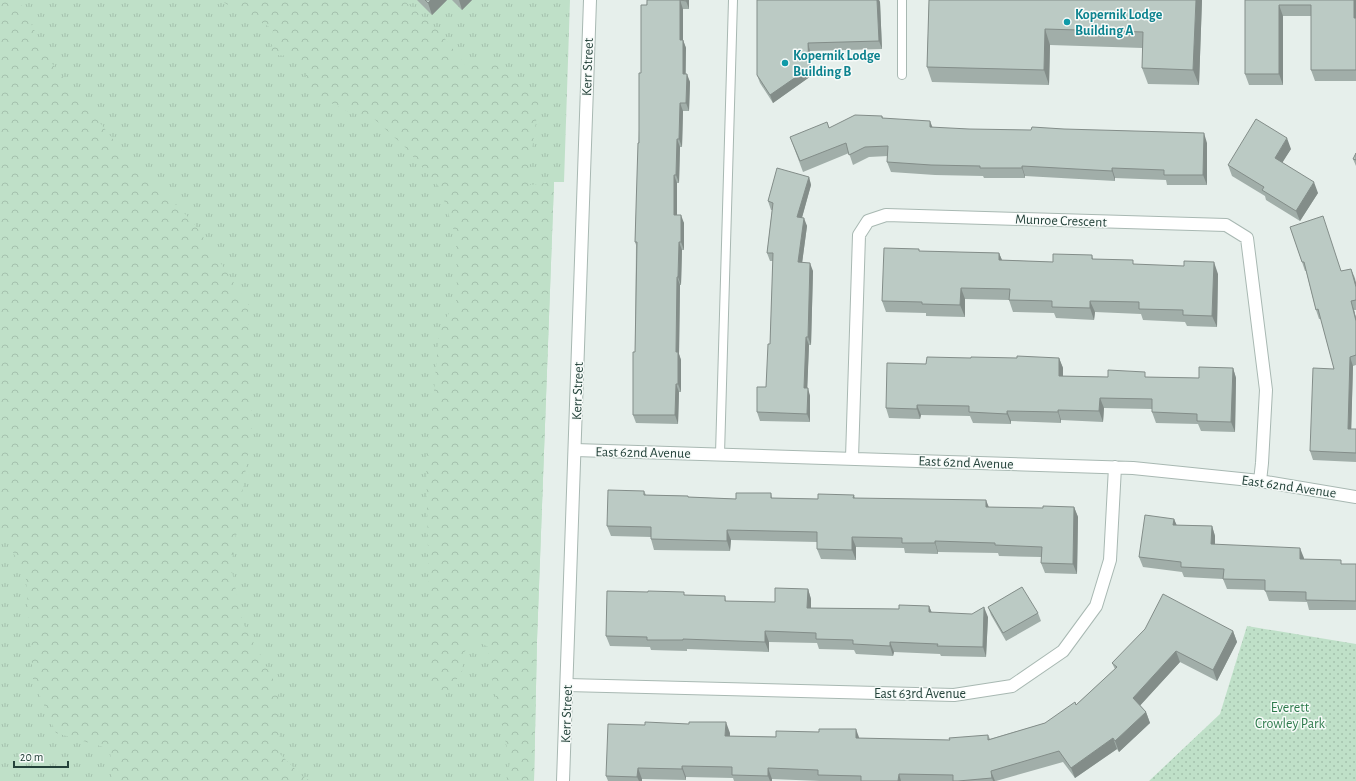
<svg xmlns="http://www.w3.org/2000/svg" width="1356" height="781" font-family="'Alegreya Sans',sans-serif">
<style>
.grass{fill:url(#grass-tufts)}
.forest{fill:url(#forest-crowns)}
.park{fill:url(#park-dots)}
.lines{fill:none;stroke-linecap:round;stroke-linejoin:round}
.service-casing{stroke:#a8b8b2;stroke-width:10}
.minor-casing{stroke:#a8b8b2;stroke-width:14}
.tertiary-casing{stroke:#a8b8b2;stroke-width:14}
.service{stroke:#fff;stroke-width:8}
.minor{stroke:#fff;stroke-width:12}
.tertiary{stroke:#fff;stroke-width:12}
.wall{fill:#a1aea9}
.shaded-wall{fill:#838d89}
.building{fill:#bbcac4;stroke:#838d89}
.culture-dot{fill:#0f9aa8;stroke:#f7fbf9;stroke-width:1.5}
.labels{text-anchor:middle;stroke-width:3;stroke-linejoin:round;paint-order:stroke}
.culture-label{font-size:14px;font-weight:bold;fill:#0d838f;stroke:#f7fbf9;text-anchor:start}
.street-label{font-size:14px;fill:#24423a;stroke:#f7fbf9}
.park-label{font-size:14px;fill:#2d7a4b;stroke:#f7fbf9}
</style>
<defs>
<pattern id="grass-tufts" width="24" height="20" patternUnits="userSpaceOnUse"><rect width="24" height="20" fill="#bfe0c8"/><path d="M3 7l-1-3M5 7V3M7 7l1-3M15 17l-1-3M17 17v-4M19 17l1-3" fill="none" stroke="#a4c1ad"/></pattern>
<pattern id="forest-crowns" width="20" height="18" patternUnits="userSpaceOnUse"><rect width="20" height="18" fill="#bfe0c8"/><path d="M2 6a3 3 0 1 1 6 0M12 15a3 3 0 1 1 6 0" fill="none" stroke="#a4c1ad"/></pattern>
<pattern id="park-dots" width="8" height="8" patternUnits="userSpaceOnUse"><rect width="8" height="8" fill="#bfe0c8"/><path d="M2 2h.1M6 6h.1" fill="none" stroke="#a4c1ad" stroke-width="1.8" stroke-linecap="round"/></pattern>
</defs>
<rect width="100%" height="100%" fill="#e6efeb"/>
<!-- grass -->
<path class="grass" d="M0 0H570L564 182H554L537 640 534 781H0Z"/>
<!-- forest -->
<path class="forest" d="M0 0H19L50 61 125 154 193 222 248 304 252 428 231 567 243 623 278 688 280 754 303 777 311 781H112L110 749 56 733 33 680 26 579 0 525Z
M219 0H403L438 30 467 67 481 60 508 68 539 101 529 170 530 185 554 182 537 640 534 781H506L510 762 490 669 488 647 474 639 463 654 462 672 441 700 431 686 426 458 433 403 439 331 457 299 456 237 440 188 405 147 370 115 351 113 305 90 307 64 296 56 271 55 273 29Z"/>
<!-- park -->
<path class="park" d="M1247 626 1356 644V781H1149L1220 714Z"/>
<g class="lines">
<defs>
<path id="service" d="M902 0V75
M720 454 733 0"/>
<path id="minor" d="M575 450 1133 468 1260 481 1356 497
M852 458 859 235 868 221 886 215 1226 225 1247 238 1266 390 1262 463 1260 481
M567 685 954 695 1012 686 1063 651 1096 606 1110 560 1115 467"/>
<path id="tertiary" d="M563 781 590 0"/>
</defs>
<!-- service casing -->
<use href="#service" class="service-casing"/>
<!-- minor casing -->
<use href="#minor" class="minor-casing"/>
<!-- tertiary casing -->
<use href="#tertiary" class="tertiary-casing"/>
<!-- service -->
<use href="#service" class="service"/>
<!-- minor -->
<use href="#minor" class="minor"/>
<!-- tertiary -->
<use href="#tertiary" class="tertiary"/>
</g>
<!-- wall -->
<path class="wall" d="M417 0H447L432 15Z
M452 0H472L462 10Z
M647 0H689V9H683V40L686 48V74L690 82 689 111H683L682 147H680L679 183H677V215L684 223V250H682L681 285H680L679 354 681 360V392H679L678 424 636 423 633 415 635 352 636 245 635 242 641 73Z
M757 0H879L880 2 882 49 810 51 811 76 773 103 760 83 757 75Z
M929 0H1202L1199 85 1148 84 1142 68 1143 48 1050 45 1049 85 932 82 927 67Z
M1245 0H1356V81H1315L1311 70V16H1283V85H1249L1245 74Z
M882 116 883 118 932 128 1207 143V185H1167L1166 180 1115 178V181L1025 176V178H984L983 176 935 175 891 172 887 162 888 156 869 157 853 165 849 153 803 172 790 137Z
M1291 149 1282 162 1318 193 1300 221 1266 200 1265 196 1232 176 1228 165Z
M1356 153V166L1353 159Z
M809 177 811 185 802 217 807 226 802 263 813 271 811 345H809L807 388 810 396V422L760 421 757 412 766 387 770 344 773 261H770L767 253 772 210H771L768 201Z
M1290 227 1341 271 1351 269 1355 278 1356 283V310H1354L1356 318V365L1353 366 1351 429H1356V462L1313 460 1310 451 1334 369 1321 319H1319L1316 310 1306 271H1305L1302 262Z
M920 251 999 253 1002 260 1053 262 1092 255 1093 259 1218 274 1217 327 1187 326 1185 322 1143 320 1141 314 1095 312 1094 320 1056 318 1054 313 1013 312 1009 300 965 299V317L926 316V313L886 312 882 301Z
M971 358H1059L1063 368V376L1108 377H1147L1199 378 1233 368 1236 378 1235 432 1201 431 1198 424 1156 423 1152 412V409L1104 408 1103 422 1061 420V423L1011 421V424L973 423 970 416 921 415 920 419 889 418 886 408 926 364Z
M644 491 646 495 688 496V497L736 499 771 493 772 498 818 499 854 495 855 498 989 507 1043 508 1074 507 1078 517 1077 574 1045 573 1041 563V557L999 556 998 553 938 552V554L905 553 904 548 856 547V560L821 559 817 549V542L731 540 730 551 654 550 651 539V537L611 536 607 526Z
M1174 519 1176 525 1212 526 1215 536V544L1304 558V559L1342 564H1356V610H1309L1307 602 1269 601 1265 590 1227 589 1223 579 1184 577 1182 572 1143 567 1139 557Z
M808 589 811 599V608L899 609 929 606 932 613 988 617 986 657 941 656 940 654 894 652 893 656 856 654 854 650 819 649 817 643 769 642V652L687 649V651L651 650 650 647 610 646 606 636 648 592 686 595 725 596 726 601 775 602Z
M988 607 1038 613 1041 621 1006 641 991 615Z
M1233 631 1237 642 1217 681 1180 662 1140 705 1146 712 1150 723 1119 752 1117 749 1075 778 1063 762 996 781H820L772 779V781H734L733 778 686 777V780L642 779V781H608L606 776 645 725 689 724 730 733V736L950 740 988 735 990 739 1045 723 1076 705 1115 669 1112 663Z"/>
<!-- shaded-wall -->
<path class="shaded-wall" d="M431 0H447L432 15 428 3Z
M459 0H472L462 10Z
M680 0 683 9V40L686 48 685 82 683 74 680 40Z
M686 0H689V9L686 1Z
M877 0H879L880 2 882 49 879 41Z
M1196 0H1202L1199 85 1193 70Z
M1354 0H1356V24L1354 18Z
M1279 5 1283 16V85L1279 74Z
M1045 29 1050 45 1049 85 1044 70Z
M808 43 810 51 811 76 773 103 770 95Z
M687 74 690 82 689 111 686 103Z
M680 103 683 111 682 147 679 139Z
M930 121 934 131 930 127Z
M1204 133 1207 143V185L1203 175Z
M1287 138 1291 149 1279 168 1275 158Z
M677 139 680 147 679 183 676 175Z
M1022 166 1025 176V178L1022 168Z
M1112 168 1115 178V181L1112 171Z
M674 175 677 183V223L674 215Z
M809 177 811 185 800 225 797 217Z
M1314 182 1318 193 1300 221 1296 211Z
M681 215 684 223V250L681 242Z
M804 218 807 226 801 271 798 262Z
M679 242 682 250 681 285 678 277Z
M999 253 1004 265 999 260Z
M1214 262 1218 274 1217 327 1212 316Z
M810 263 813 271 811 345 808 337Z
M1351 269 1356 283V287Z
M677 277 680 285 679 354 681 360V392L678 384 676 352Z
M961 288 965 299V317L960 305Z
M1090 301 1095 312 1094 320 1090 308Z
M1351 301 1354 310 1356 318V321Z
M806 337 809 345 807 396 804 388Z
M1350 357 1353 366 1351 438 1348 429Z
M1059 358 1063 368V386L1059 376Z
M1233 368 1236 378 1235 432 1231 422Z
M676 384 679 392 678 424 675 415Z
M808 388 810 396V422L807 414Z
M1100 398 1104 408 1103 422 1099 411Z
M917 405 921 415 920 419 917 409Z
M1058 410 1061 420V423L1058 412Z
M1007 411 1011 421V424L1007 414Z
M986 500 990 510 986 507Z
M1074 507 1078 517 1077 574 1073 564Z
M1174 519 1178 528 1173 525Z
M1212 526 1215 536V554L1211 544Z
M727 530 731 540 730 551 727 541Z
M852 537 856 547V560L852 550Z
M935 541 938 552V554L935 543Z
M1300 548 1304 558V569L1300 559Z
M808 589 811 599V618L807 608Z
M929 606 933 616 929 612Z
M984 607 988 617 986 657 983 647Z
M765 631 769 642V652L765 642Z
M1233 631 1237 642 1217 681 1213 670Z
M890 642 894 652 893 656 890 646Z
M1176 651 1180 662 1137 709 1133 698Z
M1146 712 1150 723 1119 752 1115 741Z
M726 722 730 733 729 747 725 736Z
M856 729 860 740 856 738Z
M1113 738 1117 749 1075 778 1071 768Z
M682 766 686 777V780L682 769Z
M638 768 642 779V781H639L637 777Z
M768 768 772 779V781H770L768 776Z
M991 771 995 781H993L992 778Z
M899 774 901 781H898Z"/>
<!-- building -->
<path class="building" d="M425 0H431L428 3Z
M647 0H686V1L680 0V40H683V74H687L686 103H680L679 139H677L676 175H674V215H681V242H679L678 277H677L676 352H678V384H676L675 415H633V352H635L637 242H635L636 208 638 143H639V73H641V5H647Z
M757 0H877L879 41 808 43 809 68 770 95 757 75Z
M929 0H1196L1193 70 1142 68 1143 32 1045 29 1044 70 927 67Z
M1245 0H1354V18H1356V70H1311V5H1279V74H1245Z
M855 115 882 116V118L930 121V127L969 129 1031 130 1032 127 1064 129 1204 133 1203 175H1164V170L1112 168V171L1022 166V168H980V166L931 165 887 162 888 146 865 147 849 155 846 143 800 161 790 137 827 122 829 128Z
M1256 119 1287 138 1275 158 1314 182 1296 211 1262 190 1264 187 1228 165Z
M1356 153V160L1353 159Z
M777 168 809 177 797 217 804 218 798 262 810 263 808 337H806L804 388H808L807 414 757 412V387H766L768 344H770L773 253H767L773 203 768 201Z
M1323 216 1341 271 1351 269 1356 287V300L1351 301 1356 321V355L1350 357 1348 429H1356V453L1310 451 1313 368 1334 369 1318 309 1316 310 1304 262H1302L1290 227Z
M884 248 919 249V251L999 253V260L1053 262V254L1092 255V259L1133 260V264L1184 266V261L1214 262 1212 316 1183 315V310L1139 309V302L1090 301V308L1052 307V301L1009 300 1010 289 961 288 960 305 922 304V302L882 301Z
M1017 356 1059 358V376L1108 377V370L1145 372V377L1199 378V367L1233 368 1231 422 1197 421V414L1152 412V399L1100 398 1099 411 1058 410V412L1007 411V414L969 412V406L917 405V409L886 408 887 363 926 364 927 357 971 358V357L1017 358Z
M608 490 644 491V495L688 496V497L736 499V493H771V498L818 499V494L854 495 853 498 986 500V507L1043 508V506L1074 507 1073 564 1041 563 1042 547 995 545V543L935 541V543H902V538L852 537V550L817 549V532L727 530V541L651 539V527L607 526Z
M1145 515 1174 519 1173 525 1212 526 1211 544 1300 548V559L1341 560V564H1356V601L1306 600V592L1265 591V580L1223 579 1224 569 1181 567V562L1139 557Z
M1022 587 1038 613 1003 633 988 607Z
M775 588 808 589 807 608 899 609V605L929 606V612L972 614 984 607 983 647 937 646 938 644 890 642V646L853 644V640L816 639V633L765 631V642L683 639V640H647V637L606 636 607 591 648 592V591L684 592V595L725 596V601L775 602Z
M1163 594 1233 631 1213 670 1176 651 1133 698 1146 712 1115 741 1113 738 1071 768 1059 751 991 771 992 778 958 781H953V775L899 774 898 781H861V776L818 775V770L768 768V776L732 775V767L682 766V769L638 768 637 777 606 776 608 724 645 725V722L689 724V722H726L725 736 776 737V731L819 732V729H856V738L950 740 949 738 988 735V740L1045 723 1075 702 1076 705 1117 667 1112 663 1145 629Z"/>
<!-- markers -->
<g class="culture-dot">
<circle cx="1067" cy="22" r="4"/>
<circle cx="785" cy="63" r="4"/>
</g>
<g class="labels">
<!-- culture labels -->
<g class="culture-label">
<text x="1075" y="19">Kopernik Lodge<tspan x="1075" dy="16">Building A</tspan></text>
<text x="793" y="60">Kopernik Lodge<tspan x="793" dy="16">Building B</tspan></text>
</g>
<!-- street labels -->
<g class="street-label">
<text transform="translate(587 67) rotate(-88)" y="5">Kerr Street</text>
<text transform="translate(1061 220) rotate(2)" y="5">Munroe Crescent</text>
<text transform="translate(577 391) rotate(-88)" y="5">Kerr Street</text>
<text transform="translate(643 452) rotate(1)" y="5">East 62nd Avenue</text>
<text transform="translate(966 462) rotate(2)" y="5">East 62nd Avenue</text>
<text transform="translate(1289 486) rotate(8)" y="5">East 62nd Avenue</text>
<text x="920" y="698">East 63rd Avenue</text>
<text transform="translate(566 714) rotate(-88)" y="5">Kerr Street</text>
</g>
<!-- park labels -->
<g class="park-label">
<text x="1290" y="712">Everett<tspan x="1290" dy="16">Crowley Park</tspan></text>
</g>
</g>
<!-- scale -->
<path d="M14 761v6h54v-6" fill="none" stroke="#24423a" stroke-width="2"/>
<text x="20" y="761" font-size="12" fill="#24423a" stroke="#f7fbf9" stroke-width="3" paint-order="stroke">20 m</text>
</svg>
